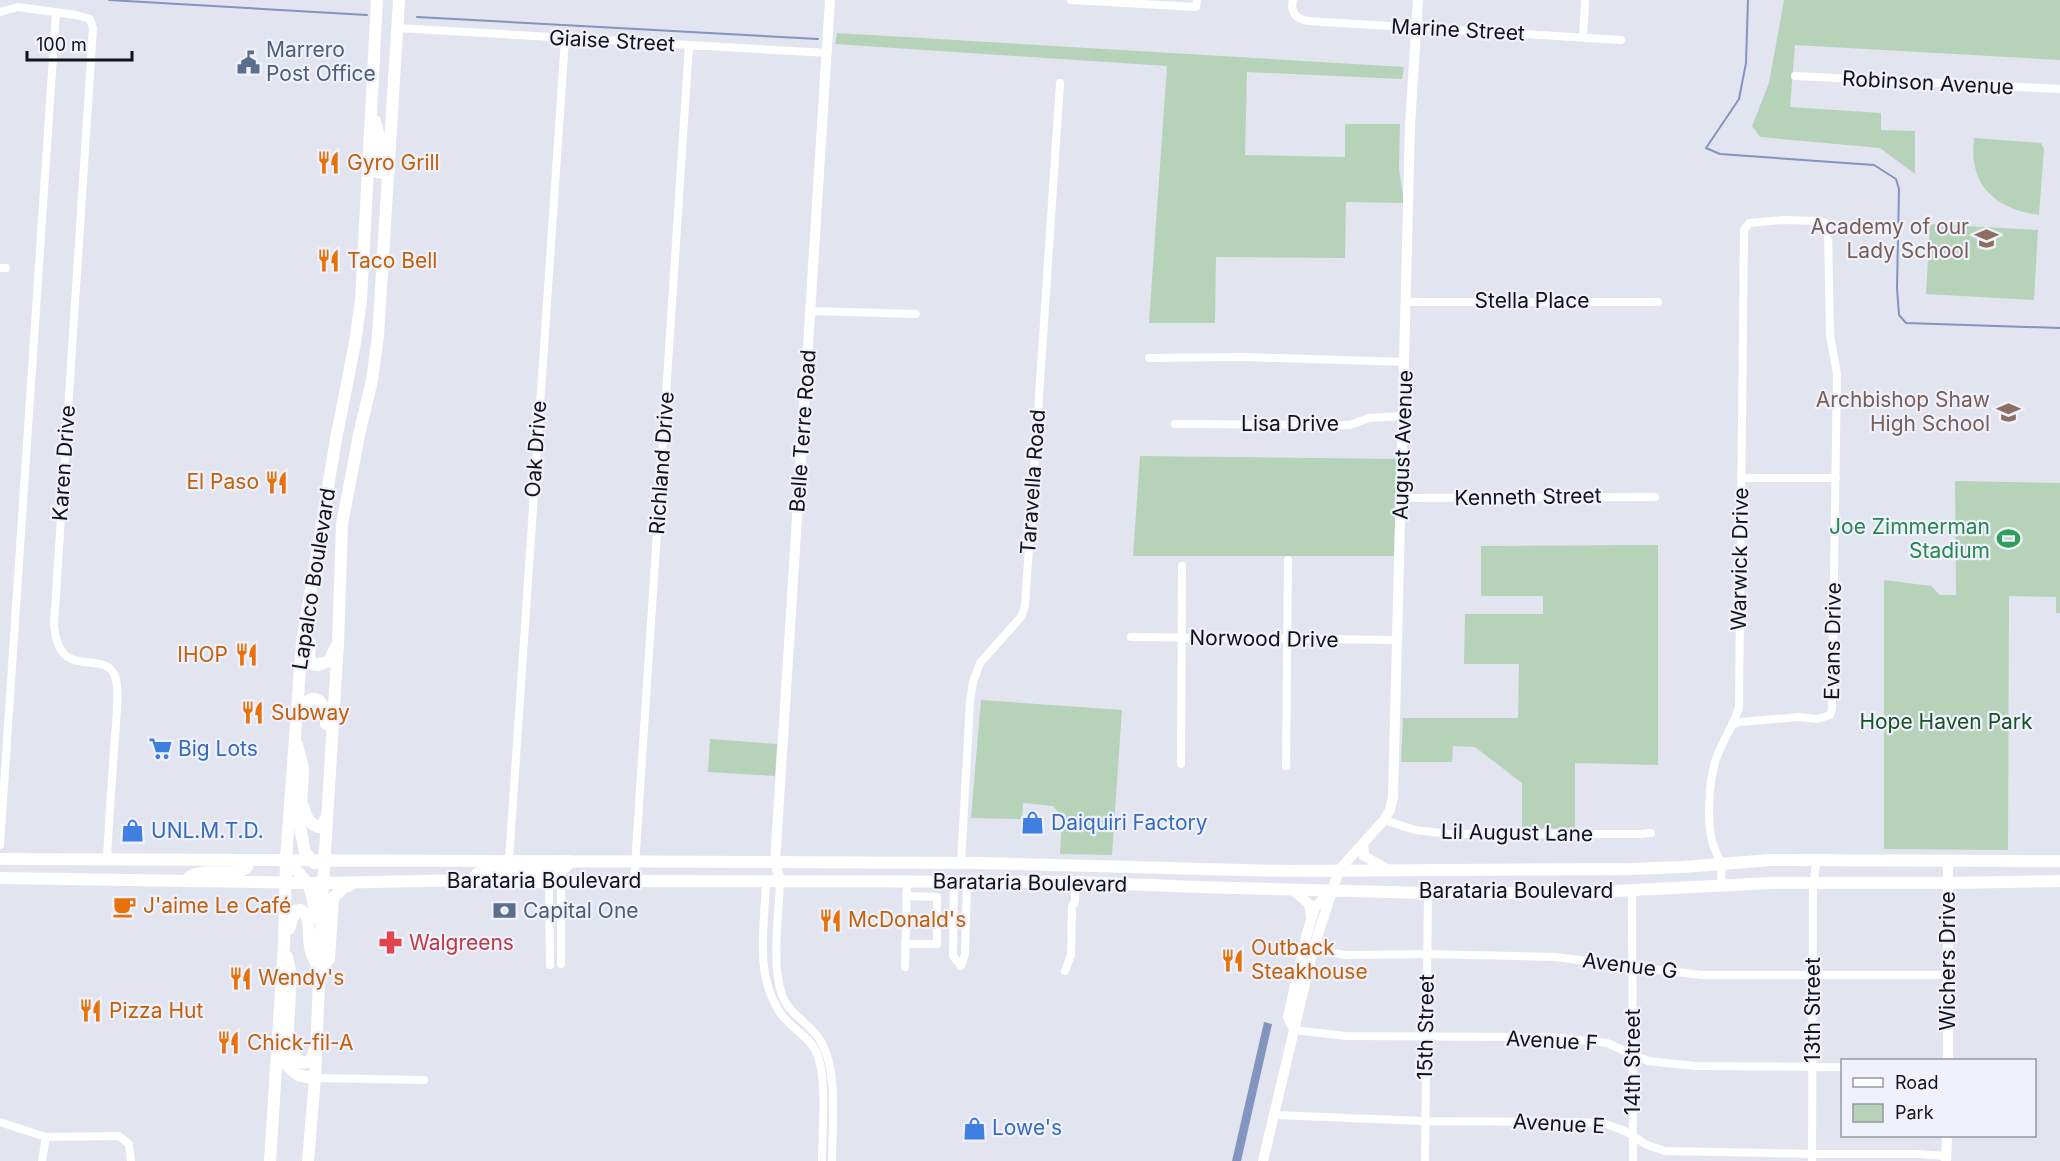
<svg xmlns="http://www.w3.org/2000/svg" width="2060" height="1161" font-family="Inter,sans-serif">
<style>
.green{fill:#b6d3b9}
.water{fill:#8295be}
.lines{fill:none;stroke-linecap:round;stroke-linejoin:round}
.stream{stroke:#8295be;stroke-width:2}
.street{stroke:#fff;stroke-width:8}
.secondary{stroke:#fff;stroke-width:10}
.primary{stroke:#fff;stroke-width:12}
.labels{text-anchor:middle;stroke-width:4.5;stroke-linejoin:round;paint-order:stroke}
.street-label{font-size:21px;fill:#121317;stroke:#eff1fd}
.service-label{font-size:21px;fill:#4e5e75;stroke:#eff1fd;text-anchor:start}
.food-label{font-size:21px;fill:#c56008;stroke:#eff1fd;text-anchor:start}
.education-label{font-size:21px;fill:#785e54;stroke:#eff1fd;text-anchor:end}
.leisure-label{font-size:21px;fill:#27864d;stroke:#eff1fd;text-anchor:end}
.park-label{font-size:21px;fill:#195225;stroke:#eff1fd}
.shop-label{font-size:21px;fill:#366cbe;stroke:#eff1fd;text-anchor:start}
.health-label{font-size:21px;fill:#be3a42;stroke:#eff1fd;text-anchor:start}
</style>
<rect width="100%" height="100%" fill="#e2e4f0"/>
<!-- green -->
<path class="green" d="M1784 0H2060V60L1795 45 1790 107 1881 113V130L1915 131V174L1880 148 1760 137 1752 126 1769 83Z
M837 33 1404 67 1402 79 1247 72 1245 155 1345 157V124H1400L1399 169 1404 203 1346 202 1345 258 1216 257 1215 323H1149L1167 66 835 44Z
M1974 138 2041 143 2044 149 2039 215C1995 209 1968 185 1974 138Z
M1930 224 2038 230 2034 300 1926 294Z
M1140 456 1397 459 1394 556H1133Z
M1955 481 2060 483V613H2056V597L2009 596 2008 850 1884 849V580L1931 586 1940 595H1956Z
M1658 545V765L1575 763V828L1522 829V783L1475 747 1453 746 1452 762H1401L1403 718H1518L1519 664H1464L1465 614H1543V596H1481V546Z
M981 700 1122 710 1112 855 1060 854 1062 817 1053 806 1023 803 1022 819 971 818Z
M710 739 777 744 775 776 708 772Z"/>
<!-- water -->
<path class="water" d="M1264 1022 1272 1024 1241 1161H1232Z"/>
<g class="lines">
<!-- stream -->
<path class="stream" d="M109 0 367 15
M1748 0 1746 63 1739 99 1706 148 1720 154 1874 165 1896 179 1899 189 1897 288 1899 315 1906 323 2060 328
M417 17 818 39"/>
<!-- street -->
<path class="street" d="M1071 0 1196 7 1197 0
M1293 0C1290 12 1296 19 1308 21L1621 40
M0 12 18 7 76 15 90 19 93 28 54 624C58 684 103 647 115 676 120 689 116 721 115 736 112 777 109 818 107 859
M397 28 827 53
M1583 37 1585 0
M1795 76 2060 89
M0 268H6
M1407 302H1658
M810 311 916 314
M1149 358 1243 357 1405 362
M1175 424 1350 425 1369 418 1403 416
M1741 478H1836
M1401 498 1655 497
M1131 637 1396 640
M1181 764 1182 566
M1286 766 1288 560
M1384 820 1415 830 1450 834H1641L1651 833
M0 845 56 12
M509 860 565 39
M961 863 970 701 973 682 980 663 1021 617 1025 606 1060 83
M780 880C779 913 771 964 782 995 789 1015 809 1022 820 1040 839 1071 832 1125 832 1161
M634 881 689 45
M766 881C765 923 754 973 779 1011 789 1028 811 1036 818 1056 827 1083 822 1131 822 1161
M954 881 953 956 961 966
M549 883 550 965
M561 883V964
M1722 886C1721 878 1722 870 1720 862 1718 855 1714 848 1712 841 1707 822 1709 785 1714 766 1719 744 1733 729 1739 707L1744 230 1749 223 1783 220 1820 221 1825 223 1828 231 1830 335 1837 374 1832 709 1830 715 1817 719 1799 717 1739 722 1734 724
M1632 890 1633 1161
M905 944H937V897L906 896
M1313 950 1346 955 1427 954 1555 957 1701 975H1948
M961 966 965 954 967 881
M905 967 907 881
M1065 971 1071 955 1072 907 1075 901V882
M1294 1030 1346 1036 1550 1037 1607 1043 1648 1061 1695 1066 1842 1067
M315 1078 424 1080
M1274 1115 1425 1121 1581 1122 1606 1124 1625 1131 1647 1145 1665 1151 1812 1154H1916L1946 1156
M0 1122 46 1137 119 1136 129 1144 131 1161
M42 1161 46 1137
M1425 1161 1428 893
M1812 1161 1813 883 1817 860"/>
<!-- secondary -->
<path class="secondary" d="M1363 843 1364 856 1387 869
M780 880 775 863 830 0
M1291 889 1309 904 1311 916
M1294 1030 1288 1017 1306 937 1315 907 1331 892
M1948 1060V861
M1263 1161 1313 950 1339 870 1384 820 1390 810 1393 797 1410 126 1418 0
M1946 1161 1947 1136"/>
<!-- primary -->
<path class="primary" d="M375 121 379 137 378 172 383 173 389 169
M310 643 309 658 313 664 318 665 329 661 336 647
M297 716C311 688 326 697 326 724
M297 745 303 768 300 827 305 852 314 863
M303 806C306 817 308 823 319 827L323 824 327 816
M0 859 979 863 1285 871 1629 869 1684 867 1770 860 2060 861
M282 860C306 875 315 889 314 917
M189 877C205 867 236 878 247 867V860
M0 878 323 883 472 880 561 883 634 881 1075 882 1198 887 1428 893H1575L1771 883H1948L2060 881
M472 880 478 873 483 872 546 871 551 869 552 861
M549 883 571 861
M289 929 295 911 301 910 307 916C312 940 304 946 320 969L329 959 333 898 343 888 354 883
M287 957 291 975 286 1062C292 1075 302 1077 315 1078
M294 1042C293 1053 294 1065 308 1062L312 1058 315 1049
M270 1161 284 945 286 860 302 642 336 439 355 343 361 300 377 0
M308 1161 315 1078 323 883 338 643 342 524 359 435 372 380 378 336 399 0"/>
</g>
<!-- icons -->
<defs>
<symbol id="civic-bare" viewBox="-9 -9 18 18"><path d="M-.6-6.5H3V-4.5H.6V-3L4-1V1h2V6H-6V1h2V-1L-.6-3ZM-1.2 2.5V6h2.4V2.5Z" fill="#5c6f8a" stroke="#eff1fd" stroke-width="2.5" paint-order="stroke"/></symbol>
<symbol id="restaurant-bare" viewBox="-9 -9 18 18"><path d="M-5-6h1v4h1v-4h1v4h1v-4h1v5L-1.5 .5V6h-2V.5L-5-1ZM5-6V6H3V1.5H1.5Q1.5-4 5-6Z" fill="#e8710a" stroke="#eff1fd" stroke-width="2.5" paint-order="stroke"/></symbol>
<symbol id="school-bare" viewBox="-9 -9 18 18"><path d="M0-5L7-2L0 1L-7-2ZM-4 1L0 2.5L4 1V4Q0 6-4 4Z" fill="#8d6e63" stroke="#eff1fd" stroke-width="2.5" paint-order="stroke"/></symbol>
<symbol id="stadium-bare" viewBox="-9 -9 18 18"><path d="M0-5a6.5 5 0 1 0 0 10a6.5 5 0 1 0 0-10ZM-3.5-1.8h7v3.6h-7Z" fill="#2e9e5b" stroke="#eff1fd" stroke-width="2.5" paint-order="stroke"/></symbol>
<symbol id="supermarket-bare" viewBox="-9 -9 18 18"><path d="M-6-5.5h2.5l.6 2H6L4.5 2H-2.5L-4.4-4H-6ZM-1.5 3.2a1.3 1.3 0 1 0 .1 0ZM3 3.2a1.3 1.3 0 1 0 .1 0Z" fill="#3f7fe0" stroke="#eff1fd" stroke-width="2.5" paint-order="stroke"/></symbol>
<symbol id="shop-bare" viewBox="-9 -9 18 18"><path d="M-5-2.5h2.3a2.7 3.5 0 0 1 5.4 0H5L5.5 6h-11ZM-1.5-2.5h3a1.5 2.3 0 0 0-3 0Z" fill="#3f7fe0" stroke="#eff1fd" stroke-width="2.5" paint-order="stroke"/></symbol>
<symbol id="cafe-bare" viewBox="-9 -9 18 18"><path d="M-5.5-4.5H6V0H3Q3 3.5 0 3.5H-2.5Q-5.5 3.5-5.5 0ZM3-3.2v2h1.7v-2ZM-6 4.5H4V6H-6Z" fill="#e8710a" stroke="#eff1fd" stroke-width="2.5" paint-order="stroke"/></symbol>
<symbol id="bank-bare" viewBox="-9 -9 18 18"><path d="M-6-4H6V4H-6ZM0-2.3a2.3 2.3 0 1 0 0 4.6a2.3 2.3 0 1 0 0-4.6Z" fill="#5c6f8a" stroke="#eff1fd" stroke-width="2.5" paint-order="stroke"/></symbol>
<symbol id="pharmacy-bare" viewBox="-9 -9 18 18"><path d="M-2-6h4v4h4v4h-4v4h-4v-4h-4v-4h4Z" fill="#e0444e" stroke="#eff1fd" stroke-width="2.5" paint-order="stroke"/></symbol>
</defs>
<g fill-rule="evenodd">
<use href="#civic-bare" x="232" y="46" width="33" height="33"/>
<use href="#restaurant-bare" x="312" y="146" width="33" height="33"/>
<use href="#school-bare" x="1970" y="222" width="33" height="33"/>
<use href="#restaurant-bare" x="312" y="244" width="33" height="33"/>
<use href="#school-bare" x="1992" y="396" width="33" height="33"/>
<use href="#restaurant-bare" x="260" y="466" width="33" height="33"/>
<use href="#stadium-bare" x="1992" y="522" width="33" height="33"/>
<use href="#restaurant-bare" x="230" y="638" width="33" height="33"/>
<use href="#restaurant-bare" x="236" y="696" width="33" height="33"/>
<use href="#supermarket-bare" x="144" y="732" width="33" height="33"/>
<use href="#shop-bare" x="1016" y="806" width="33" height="33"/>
<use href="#shop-bare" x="116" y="814" width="33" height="33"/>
<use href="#cafe-bare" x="108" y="890" width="33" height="33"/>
<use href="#bank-bare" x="488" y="894" width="33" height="33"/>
<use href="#restaurant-bare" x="814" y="904" width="33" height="33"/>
<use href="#pharmacy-bare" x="374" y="926" width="33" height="33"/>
<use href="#restaurant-bare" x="1216" y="944" width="33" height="33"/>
<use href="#restaurant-bare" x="224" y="962" width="33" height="33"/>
<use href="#restaurant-bare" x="74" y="994" width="33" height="33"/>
<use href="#restaurant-bare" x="212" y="1026" width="33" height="33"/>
<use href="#shop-bare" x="958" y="1112" width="33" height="33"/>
</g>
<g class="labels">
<!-- street labels -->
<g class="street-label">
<text transform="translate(1458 30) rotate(3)" y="7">Marine Street</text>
<text transform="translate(612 41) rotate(3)" y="7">Giaise Street</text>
<text transform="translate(1928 83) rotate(3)" y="7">Robinson Avenue</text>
<text x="1532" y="308">Stella Place</text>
<text x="1290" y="431">Lisa Drive</text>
<text transform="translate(803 431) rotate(-86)" y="7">Belle Terre Road</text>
<text transform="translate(1403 445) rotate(-88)" y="7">August Avenue</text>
<text transform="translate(536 449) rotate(-86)" y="7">Oak Drive</text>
<text transform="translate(64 463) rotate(-86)" y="7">Karen Drive</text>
<text transform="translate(662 463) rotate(-86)" y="7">Richland Drive</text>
<text transform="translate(1033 482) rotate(-86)" y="7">Taravella Road</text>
<text transform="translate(1528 497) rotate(-1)" y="7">Kenneth Street</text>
<text transform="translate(1740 559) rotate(-89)" y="7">Warwick Drive</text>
<text transform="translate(314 579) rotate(-81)" y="7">Lapalco Boulevard</text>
<text transform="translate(1264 639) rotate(1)" y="7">Norwood Drive</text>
<text transform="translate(1833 641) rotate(-89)" y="7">Evans Drive</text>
<text transform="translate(1517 833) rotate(1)" y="7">Lil August Lane</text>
<text x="544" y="888">Barataria Boulevard</text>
<text transform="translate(1030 883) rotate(1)" y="7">Barataria Boulevard</text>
<text x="1516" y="898">Barataria Boulevard</text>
<text transform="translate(1948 961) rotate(-90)" y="7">Wichers Drive</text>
<text transform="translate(1630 966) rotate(7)" y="7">Avenue G</text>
<text transform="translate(1813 1010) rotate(-90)" y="7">13th Street</text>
<text transform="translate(1426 1027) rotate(-89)" y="7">15th Street</text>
<text transform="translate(1552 1041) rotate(3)" y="7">Avenue F</text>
<text transform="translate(1633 1062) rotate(-90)" y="7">14th Street</text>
<text transform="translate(1559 1124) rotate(3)" y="7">Avenue E</text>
</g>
<!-- service labels -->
<g class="service-label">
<text x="266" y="57">Marrero<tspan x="266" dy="24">Post Office</tspan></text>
<text x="523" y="918">Capital One</text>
</g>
<!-- food labels -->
<g class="food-label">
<text x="347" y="170">Gyro Grill</text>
<text x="347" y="268">Taco Bell</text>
<text x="259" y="489" text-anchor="end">El Paso</text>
<text x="228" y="662" text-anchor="end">IHOP</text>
<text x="271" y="720">Subway</text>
<text x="143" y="913">J'aime Le Café</text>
<text x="848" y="927">McDonald's</text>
<text x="1251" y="955">Outback<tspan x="1251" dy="24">Steakhouse</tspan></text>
<text x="258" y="985">Wendy's</text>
<text x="109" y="1018">Pizza Hut</text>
<text x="247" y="1050">Chick-fil-A</text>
</g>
<!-- education labels -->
<g class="education-label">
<text x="1969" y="234">Academy of our<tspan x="1969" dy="24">Lady School</tspan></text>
<text x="1990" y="407">Archbishop Shaw<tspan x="1990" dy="24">High School</tspan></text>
</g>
<!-- leisure labels -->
<g class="leisure-label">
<text x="1990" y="534">Joe Zimmerman<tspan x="1990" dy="24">Stadium</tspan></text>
</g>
<!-- park labels -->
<g class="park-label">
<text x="1946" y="729">Hope Haven Park</text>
</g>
<!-- shop labels -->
<g class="shop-label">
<text x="178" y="756">Big Lots</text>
<text x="1051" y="830">Daiquiri Factory</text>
<text x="151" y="838">UNL.M.T.D.</text>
<text x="992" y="1135">Lowe's</text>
</g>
<!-- health labels -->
<g class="health-label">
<text x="409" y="950">Walgreens</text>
</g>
</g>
<!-- legend -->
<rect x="1841" y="1059" width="195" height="78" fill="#eff1fd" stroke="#9798a1" stroke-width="1.5"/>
<rect x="1853" y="1078" width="30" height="9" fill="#ffffff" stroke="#9798a1" stroke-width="1.5"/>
<text x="1895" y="1089" font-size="18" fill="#121317">Road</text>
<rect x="1853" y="1104" width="30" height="18" fill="#b6d3b9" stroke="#9798a1" stroke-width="1.5"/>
<text x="1895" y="1119" font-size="18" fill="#121317">Park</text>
<!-- scale -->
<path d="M27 51v9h105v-9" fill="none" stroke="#121317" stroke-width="3"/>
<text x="36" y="51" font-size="18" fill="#121317" stroke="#eff1fd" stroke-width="4.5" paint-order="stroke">100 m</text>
</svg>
